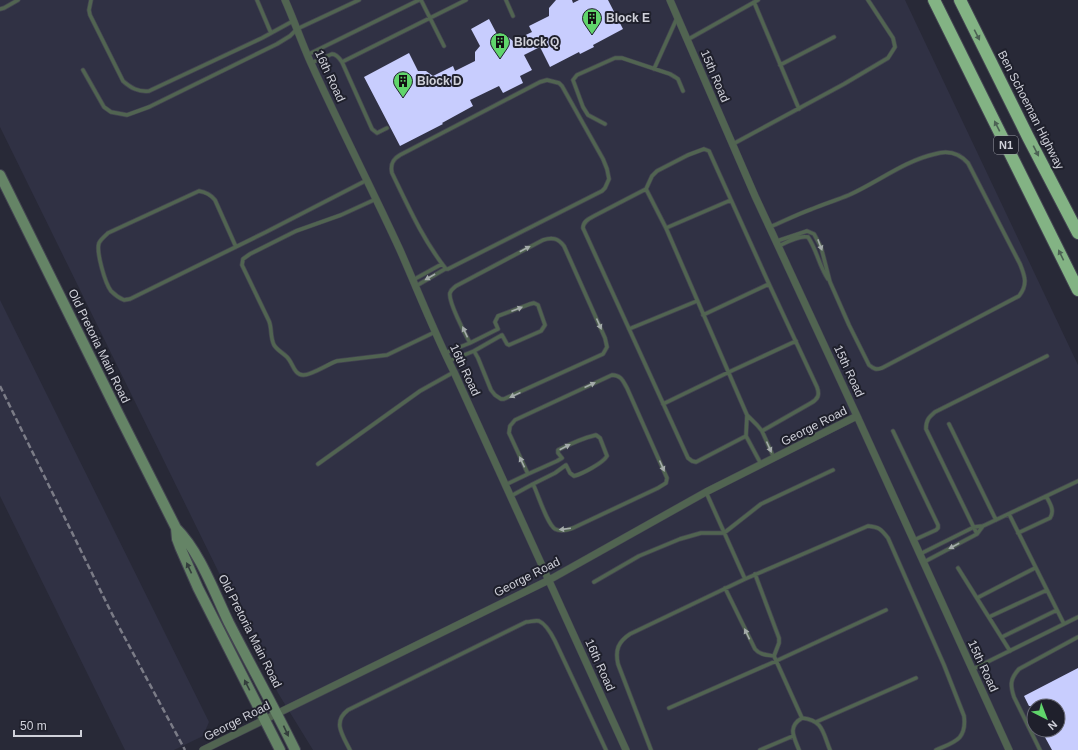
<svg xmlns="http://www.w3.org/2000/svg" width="1078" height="750" font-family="Arial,sans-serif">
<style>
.built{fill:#303144;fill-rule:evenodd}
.building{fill:#c8cdfe}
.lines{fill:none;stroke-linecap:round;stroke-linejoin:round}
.service-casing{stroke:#434451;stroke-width:5}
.minor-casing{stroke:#434451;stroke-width:8}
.secondary-casing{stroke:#434451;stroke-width:12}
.motorway-casing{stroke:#434451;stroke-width:14}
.service{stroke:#516451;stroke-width:3.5}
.minor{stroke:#516451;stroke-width:7}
.secondary{stroke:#658466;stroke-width:10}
.motorway{stroke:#83b384;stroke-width:12}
.rail{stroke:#7b7c87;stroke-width:2.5;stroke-dasharray:6 3;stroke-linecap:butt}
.oneway{fill:#4c6254}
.oneway2{fill:#a4abaa}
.oneway3{fill:#343e3d}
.labels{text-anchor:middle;stroke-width:4;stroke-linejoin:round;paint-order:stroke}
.shield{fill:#1f202c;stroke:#9b9ca6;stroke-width:1}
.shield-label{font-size:11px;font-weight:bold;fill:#d0d1da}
.poi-label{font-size:12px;font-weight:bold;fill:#d0d1da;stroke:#1f202c;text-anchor:start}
.street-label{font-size:12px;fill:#d0d1da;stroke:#1f202c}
</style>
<rect width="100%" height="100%" fill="#282937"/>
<!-- built -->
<path class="built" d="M0 0H905L1078 365V750H313L278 693 0 127ZM1034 706H1058V730H1034Z
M0 300 209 722 203 736 174 750H125L0 496Z"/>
<!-- building -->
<path class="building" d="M556 0H572L573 3 579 0H608L623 29 593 45 594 47 580 54 579 52 550 67 540 47 524 55 532 70 520 76 523 83 503 93 499 86 470 100 473 106 442 123 443 124 400 146 364 77 409 53 418 71H426L433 76 453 66 455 71 475 61V52L480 46 471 29 489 19 499 38 508 37 513 41 532 32 529 26 549 16V8Z
M1078 668V750H1052L1041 730H1058V706H1029L1024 696Z"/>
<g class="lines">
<defs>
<path id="service" d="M91 0 89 10 90 15 123 81C131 88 138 92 149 91L262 38 293 21
M257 0 271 33
M421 0 444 46
M506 0 513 16
M754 2 799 109
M0 9 4 8 18 0
M687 40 758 0
M307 55 419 0
M342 62 466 0
M311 63 332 54C336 54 340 59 342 62L372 129 377 133 387 128
M780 65 834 37
M654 69 677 18
M83 70 104 107 111 112 127 115 149 107 277 44 290 36 297 29 359 0
M547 80 559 83 562 86 603 159 607 169 609 179 605 188 602 191 448 269H446C423 240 408 206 392 173 390 164 393 159 400 155L540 82Z
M605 124 588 115 583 107 573 80 577 75 615 58H622L670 74 675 77 678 79 683 91
M733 144 844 84 888 58 895 47 893 38 868 0
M646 189 666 228 747 415 757 425 762 431 774 458
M376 199 341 215 296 231 250 254 243 259 242 265C251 284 260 302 269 321 272 328 270 337 274 345 277 350 283 353 287 357 293 363 294 375 303 375 310 376 328 364 337 361L387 355 435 332
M770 227C784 221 798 214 812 209 824 204 837 200 849 195 878 182 904 161 935 154 948 150 959 153 968 163L1020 264C1025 276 1028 285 1019 296L882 368C876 370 874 369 869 365L849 325 830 282 821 247 814 234 807 231 777 241
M666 228 731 200
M779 246C787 242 799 235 808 237 817 250 819 266 828 279
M236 247 215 200C210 194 206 192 199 191L108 233C105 236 101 239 99 243 96 252 105 283 111 291 115 295 119 298 124 300L130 299 266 232 367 180
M413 280 442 264
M416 286 445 269
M703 315 769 284
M629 329 697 301
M470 343 498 329 495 322 498 316 530 304 534 303 538 305 545 325 541 331 509 345 507 344 502 335 474 351
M445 353 470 343C465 334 448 301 450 293 451 289 454 288 456 286L543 240C552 237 558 238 564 246L605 338 607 347 603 354 504 399H501L495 395 491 390 478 358 474 351 449 361
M663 404 729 372 796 341
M747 415 746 436 761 464
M949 424 996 520
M893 431 938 525V528L936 530 914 540
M746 436 696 462 692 461 688 458 583 228C583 222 588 219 594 216L646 189 652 176 657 171 688 155 704 149 709 151 713 160 769 284 817 387C820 395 818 399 811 403L762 431
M318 464 420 391 454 372
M528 474 557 461 562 458 558 453V450C570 444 583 438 596 435L600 438 607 456C603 463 582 474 574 476L570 473 566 465 555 473 533 484
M505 485 528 474 509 433 510 426 515 420 612 375C621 375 623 381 627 388L667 478 666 483 658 488 573 528C567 530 561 532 555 529 547 524 538 494 533 484L511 496
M1009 514 1064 624
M1018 533 1050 518C1055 511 1050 503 1046 496
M977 534 926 429C926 420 929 417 935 412L1047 356
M920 554 974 527 983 526 1078 481
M924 562 977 534 983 526
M958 568 1010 651
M755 574 779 638V643L774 656 802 718
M745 579 868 526C879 527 881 529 888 538L944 665 964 716C967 740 954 742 936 750
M594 582 639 556 680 539 701 533H724L761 504 833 470
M725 588 755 649C760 655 767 655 774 656
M977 598 1035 568
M989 617 1047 590
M1002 637 1057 610
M973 669 1078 617
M669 708 776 661 886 610
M816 722 916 678
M350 750C343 736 332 722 348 710L526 622C530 622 535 620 539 621 546 624 552 635 555 641L606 750
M651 750 618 664C615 650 618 642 630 634L745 579 706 492
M760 750 793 736
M799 750C794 737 787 727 802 718 823 720 823 733 830 750
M1040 750 1014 697C1010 685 1010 679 1019 669L1078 637"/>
<path id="minor" d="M285 0C294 20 301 41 310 61 339 125 371 187 400 250 418 291 434 332 454 372L626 750
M670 0 755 196 857 416 1009 750
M203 750 549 580 706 492 857 416"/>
<path id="secondary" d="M0 175 119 415 176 528C200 552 214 592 229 623 251 666 274 707 295 750
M176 528 177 539 180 547 198 588 280 750"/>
<path id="motorway" d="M934 0 1078 290
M960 0 1028 137 1078 233"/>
</defs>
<!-- service casing -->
<use href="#service" class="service-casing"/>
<!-- minor casing -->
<use href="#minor" class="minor-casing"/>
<!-- secondary casing -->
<use href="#secondary" class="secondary-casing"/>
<!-- motorway casing -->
<use href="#motorway" class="motorway-casing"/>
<!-- service -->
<use href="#service" class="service"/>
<!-- minor -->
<use href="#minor" class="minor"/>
<!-- secondary -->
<use href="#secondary" class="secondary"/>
<!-- motorway -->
<use href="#motorway" class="motorway"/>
<!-- rail -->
<path class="rail" d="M0 386 111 612 185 750"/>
</g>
<!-- one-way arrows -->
<defs><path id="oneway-solid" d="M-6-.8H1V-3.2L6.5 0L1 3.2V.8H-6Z"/></defs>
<g class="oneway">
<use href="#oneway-solid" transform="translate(977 35) rotate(63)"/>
<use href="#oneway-solid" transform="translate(997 126) rotate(-117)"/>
<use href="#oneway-solid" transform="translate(1036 151) rotate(63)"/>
<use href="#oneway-solid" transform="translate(1061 255) rotate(-116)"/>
</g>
<g class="oneway2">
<use href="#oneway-solid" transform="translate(820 245) rotate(69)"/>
<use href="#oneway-solid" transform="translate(525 249) rotate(-28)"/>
<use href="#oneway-solid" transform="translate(430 277) rotate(150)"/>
<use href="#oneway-solid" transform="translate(517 309) rotate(-21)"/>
<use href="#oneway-solid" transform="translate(599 324) rotate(66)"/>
<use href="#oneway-solid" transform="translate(465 332) rotate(-115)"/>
<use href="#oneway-solid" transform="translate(590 385) rotate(-24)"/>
<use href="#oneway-solid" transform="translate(515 395) rotate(156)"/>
<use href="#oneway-solid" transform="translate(565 447) rotate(-27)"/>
<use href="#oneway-solid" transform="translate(769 447) rotate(66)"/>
<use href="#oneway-solid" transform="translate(522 462) rotate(-115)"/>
<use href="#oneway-solid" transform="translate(662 466) rotate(66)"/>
<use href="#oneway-solid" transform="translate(565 529) rotate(173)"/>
<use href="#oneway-solid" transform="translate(954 546) rotate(152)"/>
<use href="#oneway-solid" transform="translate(747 634) rotate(-115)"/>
</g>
<g class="oneway3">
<use href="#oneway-solid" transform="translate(189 568) rotate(-115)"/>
<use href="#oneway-solid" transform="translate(247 685) rotate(-117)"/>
<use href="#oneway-solid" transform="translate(286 731) rotate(65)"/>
</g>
<!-- icons -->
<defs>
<symbol id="building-pin" viewBox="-11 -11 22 30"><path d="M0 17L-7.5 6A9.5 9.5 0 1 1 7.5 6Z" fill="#60d56b" stroke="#1f202c"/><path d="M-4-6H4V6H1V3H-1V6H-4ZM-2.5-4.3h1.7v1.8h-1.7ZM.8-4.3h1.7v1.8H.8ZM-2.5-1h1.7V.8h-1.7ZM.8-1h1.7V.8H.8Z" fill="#111"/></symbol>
</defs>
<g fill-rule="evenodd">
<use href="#building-pin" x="581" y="7" width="22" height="30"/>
<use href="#building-pin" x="489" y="31" width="22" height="30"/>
<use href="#building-pin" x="392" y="70" width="22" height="30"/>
</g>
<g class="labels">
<!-- shield labels -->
<rect class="shield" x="994" y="136" width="24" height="18" rx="3"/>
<g class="shield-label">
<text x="1006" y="149">N1</text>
</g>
<!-- poi labels -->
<g class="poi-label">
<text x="606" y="22">Block E</text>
<text x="514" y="46">Block Q</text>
<text x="417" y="85">Block D</text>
</g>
<!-- street labels -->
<g class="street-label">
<text transform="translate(330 76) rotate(65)" y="4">16th Road</text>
<text transform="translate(715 76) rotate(67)" y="4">15th Road</text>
<text transform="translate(1031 110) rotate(63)" y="4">Ben Schoeman Highway</text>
<text transform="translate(99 346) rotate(64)" y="4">Old Pretoria Main Road</text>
<text transform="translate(465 370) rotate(65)" y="4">16th Road</text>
<text transform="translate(849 371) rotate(65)" y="4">15th Road</text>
<text transform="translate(814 426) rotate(-27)" y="4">George Road</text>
<text transform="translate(527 577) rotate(-27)" y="4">George Road</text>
<text transform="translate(250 631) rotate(63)" y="4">Old Pretoria Main Road</text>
<text transform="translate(600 665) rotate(66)" y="4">16th Road</text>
<text transform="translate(983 666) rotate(65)" y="4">15th Road</text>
<text transform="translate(237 721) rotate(-27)" y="4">George Road</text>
</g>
</g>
<!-- north arrow -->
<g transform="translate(1046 718) rotate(138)"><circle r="19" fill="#1f202c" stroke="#666772"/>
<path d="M0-3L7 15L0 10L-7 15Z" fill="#60d56b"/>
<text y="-6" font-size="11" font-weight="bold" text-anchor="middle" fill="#d0d1da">N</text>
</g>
<!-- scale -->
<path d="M14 730v6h67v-6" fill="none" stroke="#d0d1da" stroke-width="2"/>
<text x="20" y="730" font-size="12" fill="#d0d1da" stroke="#1f202c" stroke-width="3" paint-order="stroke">50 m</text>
</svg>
